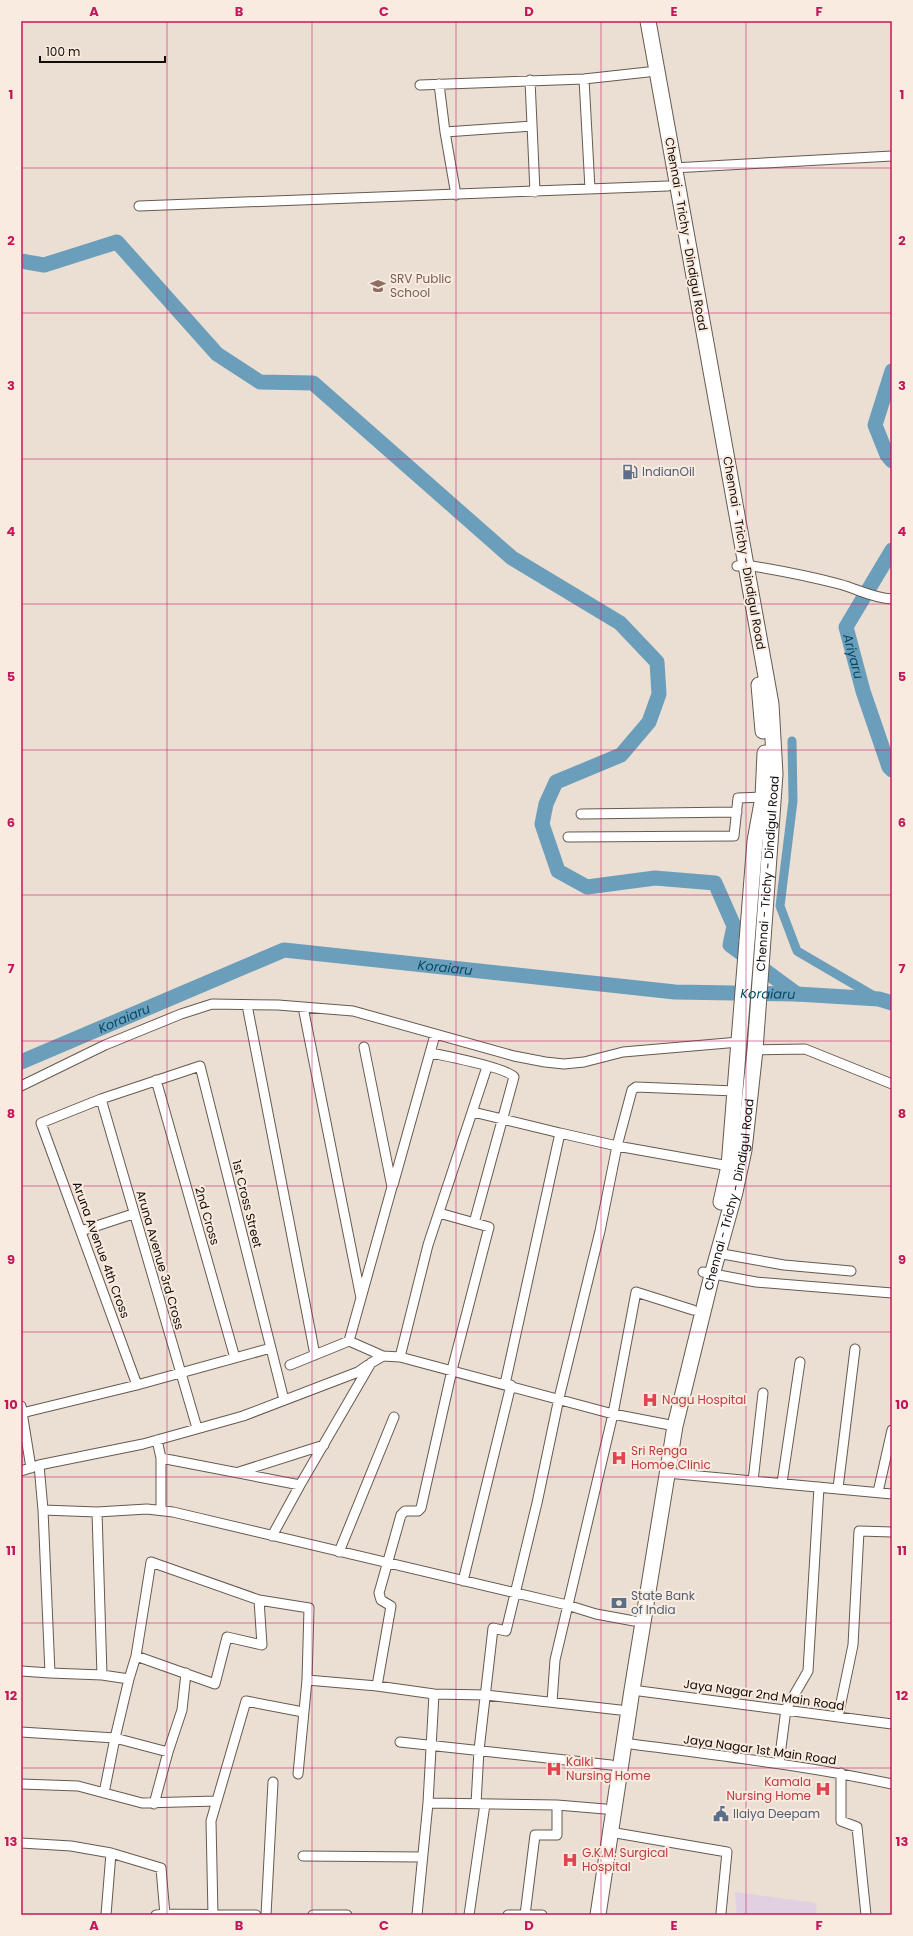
<svg xmlns="http://www.w3.org/2000/svg" width="913" height="1936" font-family="Poppins,sans-serif">
<style>
.education{fill:#e1d0e2}
.lines{fill:none;stroke-linecap:round;stroke-linejoin:round}
.canal{stroke:#6b9eba;stroke-width:9}
.river{stroke:#6b9eba;stroke-width:15}
.minor-casing{stroke:#665a50;stroke-width:11}
.trunk-casing{stroke:#665a50;stroke-width:17}
.minor{stroke:#fff;stroke-width:9}
.trunk{stroke:#fff;stroke-width:15}
.grid{fill:none;stroke:#c2185b;stroke-width:1;stroke-opacity:0.55}
.labels{text-anchor:middle;stroke-width:4;stroke-linejoin:round;paint-order:stroke}
.street-label{font-size:12px;fill:#120d09;stroke:#f9ebdf}
.education-label{font-size:12px;fill:#785e54;stroke:#f9ebdf;text-anchor:start}
.service-label{font-size:12px;fill:#4e5e75;stroke:#f9ebdf;text-anchor:start}
.health-label{font-size:12px;fill:#be3a42;stroke:#f9ebdf;text-anchor:start}
.water-label{font-size:13px;font-style:italic;fill:#024a66;stroke:#f9ebdf}
.neatline{fill:none;stroke:#c2185b;stroke-width:1.5}
.grid-label{font-size:13px;text-anchor:middle;font-weight:bold;fill:#c2185b}
</style>
<rect width="100%" height="100%" fill="#ebded2"/>
<!-- education -->
<path class="education" d="M735 1892 816 1903 817 1915H737Z"/>
<g class="lines">
<!-- canal -->
<path class="canal" d="M792 741 793 801 780 906 797 951 879 999"/>
<!-- river -->
<g class="river">
<path d="M21 261 44 265 117 242 217 354 260 382 313 383 512 558 620 623 657 662 659 694 649 722 621 755 556 782 546 804 542 824 558 871 587 887 655 878 715 883 734 926 730 945 797 994"/>
<path d="M892 371 875 425 887 455 892 461"/>
<path id="s1" d="M892 550 846 627 863 691 889 767 892 770"/>
<path id="s2" d="M21 1062 284 950 675 992 797 994 879 999 892 1003"/>
</g>
<defs>
<path id="minor" d="M584 79 590 189
M530 80 535 192
M439 84 445 132 456 195
M420 85 584 79 648 72
M445 132 532 126
M673 168 892 156
M139 206 668 186
M737 566 746 565C777 570 808 576 839 584 858 589 872 598 892 599
M581 814 737 812
M568 837 734 836 738 798 763 797
M247 1005 315 1355
M303 1007 361 1298
M755 1050 805 1049 892 1084
M431 1053C446 1056 507 1068 514 1077L474 1223
M156 1080 235 1358
M21 1086 105 1045 181 1014 212 1004 278 1005 353 1011 514 1056 545 1062 564 1064 584 1062 623 1052 739 1042
M101 1099 197 1428
M473 1112 560 1133
M729 1166 617 1146 632 1090 636 1087 735 1091
M393 1185 435 1035
M81 1231 133 1214
M717 1253 784 1265 851 1271
M703 1272 756 1282 892 1293
M349 1341 392 1187 364 1047
M400 1357 428 1245 487 1067
M290 1365 349 1341 383 1356
M137 1385 41 1123 101 1099 200 1066 284 1400
M21 1406 31 1468
M22 1413 137 1385 271 1348
M157 1440 161 1458 300 1485 371 1363 383 1356 400 1357 613 1414 675 1426
M21 1471 39 1465 143 1444 243 1416 358 1372 368 1365
M239 1472 324 1445
M667 1473 892 1494
M753 1481 763 1393
M782 1483 800 1362
M838 1488 855 1349
M878 1492 892 1430
M43 1510 97 1512 147 1509 173 1512 567 1605 596 1614 634 1621
M161 1510V1458
M97 1512 102 1675
M272 1536 300 1485
M339 1552 394 1417
M463 1581 511 1385
M259 1600 309 1608 307 1680 298 1774
M21 1671 50 1673 43 1510 39 1465
M129 1679 136 1656 151 1562 259 1600 262 1645 227 1637 215 1684 136 1656
M307 1680 377 1686 434 1694 486 1695 620 1710
M377 1686 391 1606 381 1600 379 1593 401 1515 405 1511H418L421 1508 452 1370 489 1227 439 1213
M632 1690 892 1724
M552 1702 555 1660 613 1414 636 1292 693 1310
M838 1717 853 1645 859 1531 892 1532
M21 1732 115 1738 129 1679 102 1675 50 1673
M400 1742 611 1765
M624 1743C714 1755 804 1765 892 1784
M779 1763 786 1709 808 1671 819 1487
M841 1773V1821L857 1827 866 1915
M21 1784 78 1786 142 1803 217 1801
M104 1793 115 1738 168 1752
M428 1803 557 1805 605 1809
M154 1804 168 1752 182 1710 186 1673
M476 1804 479 1750 493 1628 506 1631 537 1503 559 1398 600 1231 617 1146 560 1133 505 1384
M610 1832 727 1852 721 1913
M21 1843 71 1846 111 1853 161 1868 165 1915
M303 1856 422 1857
M106 1915 111 1853
M156 1915 165 1914 256 1915
M213 1915 211 1821 246 1701 303 1712
M266 1915 273 1782
M313 1915H347
M417 1915 428 1803 434 1694
M469 1915 485 1804
M508 1915H542
M525 1915 535 1835H557V1805"/>
<g id="trunk">
<path d="M759 685 763 731"/>
<path d="M721 1202 729 1166 755 841 763 797 765 753"/>
<path id="s3" d="M598 1915 632 1690 675 1426 712 1275 735 1192 744 1150 755 1050 775 774 771 704 648 21"/>
</g>
</defs>
<!-- minor casing -->
<use href="#minor" class="minor-casing"/>
<!-- trunk casing -->
<use href="#trunk" class="trunk-casing"/>
<!-- minor -->
<use href="#minor" class="minor"/>
<!-- trunk -->
<use href="#trunk" class="trunk"/>
</g>
<!-- grid -->
<path class="grid" d="M167 21V1915M312 21V1915M456 21V1915M601 21V1915M746 21V1915M21 168H892M21 313H892M21 459H892M21 604H892M21 750H892M21 895H892M21 1041H892M21 1186H892M21 1332H892M21 1477H892M21 1623H892M21 1768H892"/>
<!-- icons -->
<defs>
<symbol id="school-bare" viewBox="-9 -9 18 18"><path d="M0-5L7-2L0 1L-7-2ZM-4 1L0 2.5L4 1V4Q0 6-4 4Z" fill="#8d6e63" stroke="#f9ebdf" stroke-width="2.5" paint-order="stroke"/></symbol>
<symbol id="fuel-bare" viewBox="-9 -9 18 18"><path d="M-5.5-6h7V0h2V4h1.3V-2.5L3-4.5l.8-.8L6-3V5H2.5V1h-1V6h-7ZM-4.2-4.7v3.2H.2V-4.7Z" fill="#5c6f8a" stroke="#f9ebdf" stroke-width="2.5" paint-order="stroke"/></symbol>
<symbol id="hospital-bare" viewBox="-9 -9 18 18"><path d="M-5-5h3v3.5h4V-5h3V5h-3V1.5h-4V5h-3Z" fill="#e0444e" stroke="#f9ebdf" stroke-width="2.5" paint-order="stroke"/></symbol>
<symbol id="bank-bare" viewBox="-9 -9 18 18"><path d="M-6-4H6V4H-6ZM0-2.3a2.3 2.3 0 1 0 0 4.6a2.3 2.3 0 1 0 0-4.6Z" fill="#5c6f8a" stroke="#f9ebdf" stroke-width="2.5" paint-order="stroke"/></symbol>
<symbol id="civic-bare" viewBox="-9 -9 18 18"><path d="M-.6-6.5H3V-4.5H.6V-3L4-1V1h2V6H-6V1h2V-1L-.6-3ZM-1.2 2.5V6h2.4V2.5Z" fill="#5c6f8a" stroke="#f9ebdf" stroke-width="2.5" paint-order="stroke"/></symbol>
</defs>
<g fill-rule="evenodd">
<use href="#school-bare" x="367" y="275" width="22" height="22"/>
<use href="#fuel-bare" x="619" y="461" width="22" height="22"/>
<use href="#hospital-bare" x="639" y="1389" width="22" height="22"/>
<use href="#hospital-bare" x="608" y="1447" width="22" height="22"/>
<use href="#bank-bare" x="608" y="1592" width="22" height="22"/>
<use href="#hospital-bare" x="543" y="1758" width="22" height="22"/>
<use href="#hospital-bare" x="812" y="1778" width="22" height="22"/>
<use href="#civic-bare" x="710" y="1803" width="22" height="22"/>
<use href="#hospital-bare" x="559" y="1849" width="22" height="22"/>
</g>
<g class="labels">
<!-- street labels -->
<g class="street-label">
<text transform="translate(686 234) rotate(80)" y="4">Chennai - Trichy - Dindigul Road</text>
<text transform="translate(744 553) rotate(80)" y="4">Chennai - Trichy - Dindigul Road</text>
<text dy="4" stroke="none"><textPath href="#s3" startOffset="1057">Chennai - Trichy - Dindigul Road</textPath></text>
<text dy="4" stroke="none"><textPath href="#s3" startOffset="733">Chennai - Trichy - Dindigul Road</textPath></text>
<text transform="translate(247 1204) rotate(76)" y="4">1st Cross Street</text>
<text transform="translate(207 1216) rotate(74)" y="4">2nd Cross</text>
<text transform="translate(101 1250) rotate(70)" y="4">Aruna Avenue 4th Cross</text>
<text transform="translate(160 1260) rotate(74)" y="4">Aruna Avenue 3rd Cross</text>
<text transform="translate(764 1695) rotate(8)" y="4">Jaya Nagar 2nd Main Road</text>
<text transform="translate(760 1750) rotate(8)" y="4">Jaya Nagar 1st Main Road</text>
</g>
<!-- education labels -->
<g class="education-label">
<text x="390" y="283">SRV Public<tspan x="390" dy="14">School</tspan></text>
</g>
<!-- service labels -->
<g class="service-label">
<text x="642" y="476">IndianOil</text>
<text x="631" y="1600">State Bank<tspan x="631" dy="14">of India</tspan></text>
<text x="733" y="1818">Ilaiya Deepam</text>
</g>
<!-- health labels -->
<g class="health-label">
<text x="662" y="1404">Nagu Hospital</text>
<text x="631" y="1455">Sri Renga<tspan x="631" dy="14">Homoe Clinic</tspan></text>
<text x="566" y="1766">Kalki<tspan x="566" dy="14">Nursing Home</tspan></text>
<text x="811" y="1786" text-anchor="end">Kamala<tspan x="811" dy="14">Nursing Home</tspan></text>
<text x="582" y="1857">G.K.M. Surgical<tspan x="582" dy="14">Hospital</tspan></text>
</g>
<!-- water labels -->
<g class="water-label">
<text dy="5" stroke="none"><textPath href="#s1" startOffset="120">Ariyaru</textPath></text>
<text dy="5" stroke="none"><textPath href="#s2" startOffset="448">Koraiaru</textPath></text>
<text dy="5" stroke="none"><textPath href="#s2" startOffset="772">Koraiaru</textPath></text>
<text dy="5" stroke="none"><textPath href="#s2" startOffset="112">Koraiaru</textPath></text>
</g>
</g>
<!-- border -->
<rect width="913" height="1936" fill="none" stroke="#f9ebdf" stroke-width="44"/>
<!-- scale -->
<path d="M40 56v6h125v-6" fill="none" stroke="#120d09" stroke-width="2"/>
<text x="46" y="56" font-size="12" fill="#120d09" stroke="#f9ebdf" stroke-width="3" paint-order="stroke">100 m</text>
<rect x="22" y="22" width="869" height="1892" class="neatline"/>
<g class="grid-label">
<text x="94" y="16">A</text>
<text x="239" y="16">B</text>
<text x="384" y="16">C</text>
<text x="529" y="16">D</text>
<text x="674" y="16">E</text>
<text x="819" y="16">F</text>
<text x="11" y="99">1</text>
<text x="902" y="99">1</text>
<text x="11" y="245">2</text>
<text x="902" y="245">2</text>
<text x="11" y="390">3</text>
<text x="902" y="390">3</text>
<text x="11" y="536">4</text>
<text x="902" y="536">4</text>
<text x="11" y="681">5</text>
<text x="902" y="681">5</text>
<text x="11" y="827">6</text>
<text x="902" y="827">6</text>
<text x="11" y="973">7</text>
<text x="902" y="973">7</text>
<text x="11" y="1118">8</text>
<text x="902" y="1118">8</text>
<text x="11" y="1264">9</text>
<text x="902" y="1264">9</text>
<text x="11" y="1409">10</text>
<text x="902" y="1409">10</text>
<text x="11" y="1555">11</text>
<text x="902" y="1555">11</text>
<text x="11" y="1700">12</text>
<text x="902" y="1700">12</text>
<text x="11" y="1846">13</text>
<text x="902" y="1846">13</text>
<text x="94" y="1930">A</text>
<text x="239" y="1930">B</text>
<text x="384" y="1930">C</text>
<text x="529" y="1930">D</text>
<text x="674" y="1930">E</text>
<text x="819" y="1930">F</text>
</g>
</svg>
